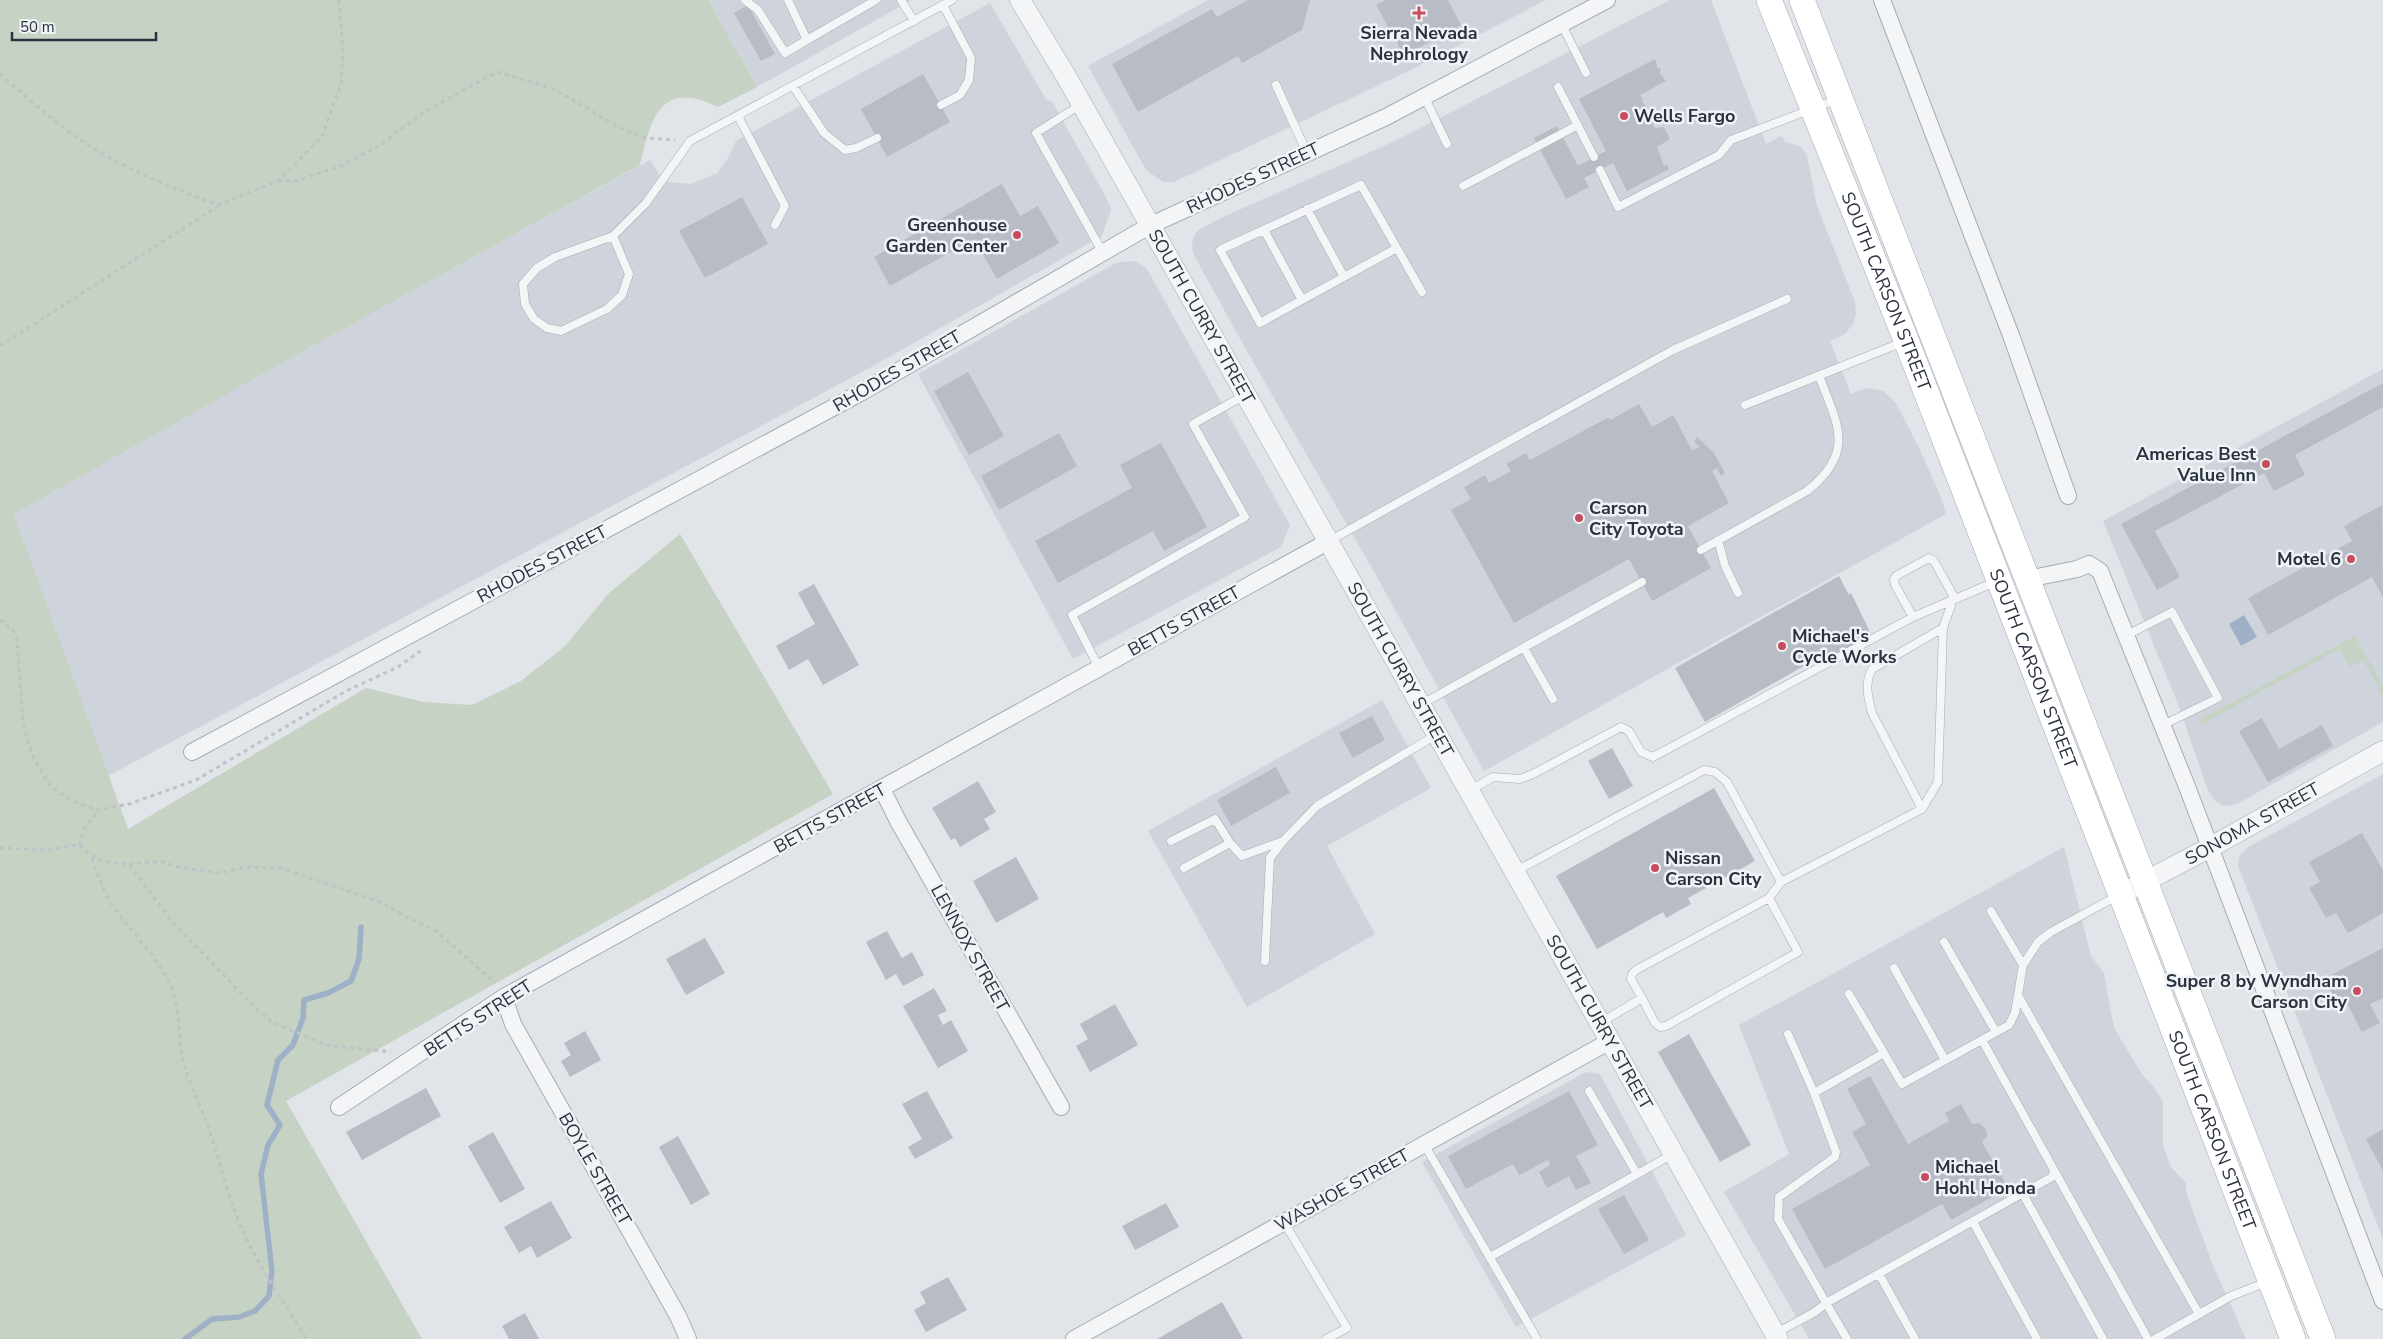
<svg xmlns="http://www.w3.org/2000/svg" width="2383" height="1339" font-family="'Nunito Sans',sans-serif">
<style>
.built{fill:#cfd3db}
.green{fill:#c6d2c3}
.water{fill:#9eb1c7}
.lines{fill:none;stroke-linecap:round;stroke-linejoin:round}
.stream{stroke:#9eb1c7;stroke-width:5.5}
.building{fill:#b8bdc5}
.service-casing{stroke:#a6abb3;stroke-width:9}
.minor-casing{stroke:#a6abb3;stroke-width:18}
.tertiary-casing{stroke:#a6abb3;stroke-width:21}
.primary-casing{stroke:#a1a8b4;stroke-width:26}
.path{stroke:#bfc2c7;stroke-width:3;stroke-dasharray:4 4;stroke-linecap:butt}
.service{stroke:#f3f5f7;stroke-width:8}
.minor{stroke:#f3f5f7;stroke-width:16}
.tertiary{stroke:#f3f5f7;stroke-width:20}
.primary{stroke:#fff;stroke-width:25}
.poi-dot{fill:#c74d5e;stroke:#f0f3f6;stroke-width:2}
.labels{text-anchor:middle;stroke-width:5;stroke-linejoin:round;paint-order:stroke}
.poi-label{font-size:18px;font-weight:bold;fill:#2a3240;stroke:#f0f3f6;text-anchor:start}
.street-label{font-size:18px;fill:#2a3240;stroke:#f0f3f6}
</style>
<rect width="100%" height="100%" fill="#e1e4e9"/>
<!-- built -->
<path class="built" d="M708 0H912L757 87Z
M1208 0H1546L1419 66 1174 182H1163L1146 170 1088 66Z
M1670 0H1711L1766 144 1781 136 1786 142 1801 147 1807 156 1817 206 1855 302 1856 314 1853 324 1845 334 1830 341 1851 394 1866 388 1883 391 1896 403 1919 448 1941 497 1946 514 1484 771 1377 577 1248 353 1195 257 1192 248 1193 238 1198 230 1225 216 1395 141Z
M990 3 1047 101 1051 100 1105 195 1111 209 1102 236 875 365 108 776 14 514 234 389 650 160 658 173 668 182 691 184 717 173 728 158 736 141Z
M1129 261 1137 262 1147 269 1290 525 1281 547 1073 659 918 374 1116 263Z
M2383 369V722L2237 804 2230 806 2222 805 2214 800 2207 788 2178 704 2103 521Z
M1382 700 1431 788 1327 846 1375 934 1247 1007 1148 831Z
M2383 774V1239L2238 866 2239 857 2248 847Z
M2064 847 2091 956 2104 973 2114 1028 2142 1074 2153 1086 2163 1102V1146L2171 1167 2186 1183V1192L2212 1263 2246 1339H1809L1724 1192 1789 1154 1739 1025Z
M1586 1072 1600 1074 1686 1235 1516 1327 1422 1162Z"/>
<!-- green -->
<path class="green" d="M0 0H708L757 87 718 107C660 79 651 118 640 165L289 359 14 514 128 829 366 688 424 702 472 705 521 681 565 646 609 593 680 534 833 794 286 1101 422 1339H0Z
M2355 636 2383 686V697L2363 660 2350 667 2339 649 2202 724 2199 720Z"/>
<!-- water -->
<path class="water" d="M2244 615 2257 637 2241 646 2229 624Z"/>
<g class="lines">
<!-- stream -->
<path class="stream" d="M185 1339 212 1319 239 1317 255 1311 269 1296 272 1271 261 1174 268 1145 280 1125 267 1105 278 1060 293 1045 303 1018 304 1000 328 993 351 981 359 959 361 927"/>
</g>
<!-- building -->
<path class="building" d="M1248 0H1310L1302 30 1242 63 1238 56 1138 112 1112 64 1212 9 1217 17Z
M1385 0H1448L1461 25 1404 56 1376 5Z
M748 5 775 54 761 61 734 13Z
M1655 59 1658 69 1660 68 1661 71 1659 72 1666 81 1640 95 1643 99 1641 100 1648 109 1646 110 1650 118 1652 117 1654 119 1651 120 1655 128 1664 127 1670 139 1657 147 1664 166 1667 165 1669 169 1627 191 1613 163 1584 178 1589 187 1566 199 1534 138 1557 126 1578 166 1606 151 1579 99Z
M923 74 950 122 887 157 861 109Z
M1002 184 1020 216 1038 206 1059 243 997 279 974 239 890 286 874 257Z
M742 197 768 244 705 278 679 231Z
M968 372 1004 436 969 455 934 391Z
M2383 383V407L2295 455 2305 475 2274 491 2264 473 2155 531 2180 577 2157 590 2121 524Z
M1639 404 1652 427 1673 415 1692 450 1700 447 1694 442 1697 437 1714 453 1725 473 1721 476 1717 468 1712 471 1729 503 1688 526 1711 568 1652 601 1629 559 1514 623 1451 510 1471 499 1464 487 1485 475 1489 483 1511 471 1506 464 1526 453 1530 460 1609 417 1610 420Z
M1059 433 1077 466 999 510 981 476Z
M1161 443 1207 527 1164 551 1153 531 1058 583 1035 541 1132 488 1120 465Z
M2382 505 2383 597 2372 577 2268 635 2248 598 2352 541 2344 526Z
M1839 576 1849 595 1851 593 1871 634 1821 663 1818 658 1705 722 1675 668Z
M814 584 859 665 823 685 808 659 789 670 776 646 815 624 798 593Z
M1372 716 1385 740 1353 758 1339 733Z
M2262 718 2279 749 2322 725 2333 746 2268 782 2239 731Z
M1612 748 1633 786 1609 799 1588 761Z
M1276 767 1290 793 1231 826 1217 800Z
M978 781 996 812 984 819 990 829 960 847 955 838 951 840 932 808Z
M1714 788 1755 861 1688 898 1691 904 1666 918 1663 912 1597 949 1556 876Z
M2362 833 2383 870V913L2348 933 2336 913 2326 918 2309 888 2320 882 2309 862Z
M1016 857 1039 899 996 923 973 881Z
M887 931 902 958 912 952 924 975 903 986 896 974 886 980 866 942Z
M705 938 725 973 686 995 666 959Z
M2383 948V998L2370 1004 2380 1023 2362 1032 2346 1002 2338 1005 2327 983 2334 980 2331 975Z
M934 988 947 1011 938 1015 943 1025 951 1020 968 1051 938 1068 903 1006Z
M1115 1004 1138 1045 1090 1072 1076 1046 1088 1039 1080 1024Z
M585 1031 601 1060 570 1077 561 1061 571 1055 564 1043Z
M1689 1034 1751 1145 1720 1162 1658 1052Z
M1870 1076 1908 1144 1949 1121 1945 1113 1961 1104 1972 1124 1979 1123 1986 1129 1987 1136 1982 1142 2008 1188 1951 1220 1942 1204 1825 1269 1792 1209 1870 1165 1852 1132 1866 1124 1847 1089Z
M426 1088 441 1116 362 1160 346 1132Z
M927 1091 953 1138 915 1159 908 1147 922 1139 902 1104Z
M1569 1091 1598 1145 1576 1156 1591 1183 1576 1190 1569 1176 1547 1188 1539 1172 1550 1165 1548 1160 1519 1175 1513 1164 1466 1189 1448 1156Z
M2383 1129V1171L2366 1139Z
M493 1132 525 1189 500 1203 468 1146Z
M678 1136 710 1194 691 1205 659 1147Z
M1624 1195 1649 1240 1624 1254 1598 1209Z
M551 1201 572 1238 537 1258 531 1246 519 1253 504 1227Z
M1166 1203 1179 1227 1135 1250 1122 1226Z
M948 1277 967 1310 926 1332 914 1310 926 1303 920 1292Z
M1222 1302 1243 1339H1157Z
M525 1313 539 1339H509L502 1326Z"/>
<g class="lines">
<defs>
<path id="service" d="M745 0 758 10 785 53 807 40
M788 0 807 40 876 0
M901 0 914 21
M1562 25 1586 73
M1276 85 1307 153
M793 86 824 133 845 150 856 148 877 138
M1558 87 1594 157
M1425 98 1447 144
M941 105 960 95 969 80 971 58 943 5
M1080 105 1036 133 1103 253
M738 116 785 206 775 225
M1600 170 1618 207 1719 155 1731 140 1838 99
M1463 186 1578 125
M1307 209 1344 277
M1264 230 1302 300
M613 236 629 274 622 295 607 309 561 331 547 328 534 319 525 304 523 284 537 268 555 257 613 236 646 203 690 141 952 0
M1397 248 1260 323 1220 250 1361 185 1422 292
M1745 405 1903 342
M1718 540 1725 566 1738 593
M1329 541 1673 350 1787 299
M1701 550 1807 491C1856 452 1838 425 1819 376
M1943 628 1954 597 1934 561 1929 558 1896 576 1894 580 1895 585 1913 617 1995 582
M2127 635 2172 612 2218 698 2163 725
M1524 648 1553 699
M1099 668 1072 615 1245 517 1193 424 1245 395
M1420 705 1642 582
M1471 790 1493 777 1520 779 1533 774 1621 727 1629 731 1641 752 1653 757 1913 617
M1171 841 1215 819 1230 843
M1184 868 1230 843 1242 856 1283 841
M1516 871 1704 770 1715 772 1727 782 1781 882
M1769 898 1781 882 1922 809 1938 782 1943 628 1872 669C1864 684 1868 697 1872 713L1922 809
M1991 911 2023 965
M1944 942 1996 1032
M1265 961 1270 858 1283 841 1317 806 1436 735
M1894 968 1945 1060
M1849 994 1884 1053
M2019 997 2199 1314
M1600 1023 1642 998 1655 1023 1660 1027 1666 1026 1798 952 1769 898 1636 970 1632 974 1631 979 1642 998
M1788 1034 1814 1093
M1982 1040 2054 1170 2052 1177 1826 1303 1778 1219 1779 1197 1835 1157 1836 1152 1814 1093 1884 1053 1902 1084 2009 1025 2015 1013 2023 965 2038 942 2051 932 2117 896
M1589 1091 1637 1174
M1424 1144 1537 1339
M2054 1170 2148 1339
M2023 1194 2103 1339
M1284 1222 1347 1328 1326 1339
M1973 1222 2037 1339
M1490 1257 1673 1154
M1879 1274 1915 1339
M1776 1333 1815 1312 1826 1303 1847 1339
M2155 1339 2231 1296 2267 1282"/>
<path id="minor" d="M1882 0 2012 338 2068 496
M2028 579 2077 569 2089 564 2100 571 2186 784 2383 1301
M192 752 862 392 1149 226 1386 117 1607 0
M882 789 898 821 1061 1107
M504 997 513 1024 678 1316 688 1339
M339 1107 504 997 1329 541
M1074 1339 1610 1041"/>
<g id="tertiary">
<path id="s1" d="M1020 0 1066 76 1778 1339"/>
<path id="s2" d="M2121 894 2209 848 2383 751"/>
</g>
<g id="primary">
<path id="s3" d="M1769 0 1906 340 2293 1339"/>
<path d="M1802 0 2323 1339"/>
</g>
</defs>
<!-- service casing -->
<use href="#service" class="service-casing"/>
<!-- minor casing -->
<use href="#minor" class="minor-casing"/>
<!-- tertiary casing -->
<use href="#tertiary" class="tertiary-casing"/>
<!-- primary casing -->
<use href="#primary" class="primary-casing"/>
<!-- path -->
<path class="path" d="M0 74C22 93 44 113 68 131 112 164 167 186 218 205L278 181 322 137 341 83 343 51 339 0
M278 181H295L341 166 377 147 424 112 497 72 552 88 622 129 646 138 675 140
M0 346 218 206
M0 620 13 630 17 639 23 724 33 757 51 787 74 802 99 810 129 804 196 780 346 691 398 667 423 649
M79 845C95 860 106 863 129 864L170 919 254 1007 272 1022 326 1045 391 1052
M79 845 84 829 99 810
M0 848 46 850 79 845
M92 858C98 875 104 894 115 909 135 937 158 956 172 989 182 1016 177 1044 186 1071 192 1090 202 1108 208 1127 219 1159 227 1193 240 1224 255 1263 285 1302 306 1339
M129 864 161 861 177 867 218 873 248 867 281 868 383 903 406 917 435 930 495 983"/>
<!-- service -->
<use href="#service" class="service"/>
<!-- minor -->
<use href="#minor" class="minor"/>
<!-- tertiary -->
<use href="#tertiary" class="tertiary"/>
<!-- primary -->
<use href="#primary" class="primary"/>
</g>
<!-- markers -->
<g class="poi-dot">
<path d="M1416.5 5.5h5v5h5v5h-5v5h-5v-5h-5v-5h5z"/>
<circle cx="1624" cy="116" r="5"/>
<circle cx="1017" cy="235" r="5"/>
<circle cx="2266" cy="464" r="5"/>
<circle cx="1579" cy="518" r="5"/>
<circle cx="2351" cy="559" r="5"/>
<circle cx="1782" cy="646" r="5"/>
<circle cx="1655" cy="868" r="5"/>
<circle cx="2357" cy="991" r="5"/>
<circle cx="1925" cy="1177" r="5"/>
</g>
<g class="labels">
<!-- poi labels -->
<g class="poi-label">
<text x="1419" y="39" text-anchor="middle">Sierra Nevada<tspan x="1419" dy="21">Nephrology</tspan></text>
<text x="1634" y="122">Wells Fargo</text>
<text x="1007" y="231" text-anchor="end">Greenhouse<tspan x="1007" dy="21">Garden Center</tspan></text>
<text x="2256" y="460" text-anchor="end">Americas Best<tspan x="2256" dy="21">Value Inn</tspan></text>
<text x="1589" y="514">Carson<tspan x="1589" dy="21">City Toyota</tspan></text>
<text x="2341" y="565" text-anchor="end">Motel 6</text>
<text x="1792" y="642">Michael's<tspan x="1792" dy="21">Cycle Works</tspan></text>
<text x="1665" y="864">Nissan<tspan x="1665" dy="21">Carson City</tspan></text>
<text x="2347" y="987" text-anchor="end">Super 8 by Wyndham<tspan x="2347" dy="21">Carson City</tspan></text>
<text x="1935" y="1173">Michael<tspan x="1935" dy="21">Hohl Honda</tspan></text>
</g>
<!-- street labels -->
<g class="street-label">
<text transform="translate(1253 178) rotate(-25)" y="6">RHODES STREET</text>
<text dy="6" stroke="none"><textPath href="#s3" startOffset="314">SOUTH CARSON STREET</textPath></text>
<text dy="6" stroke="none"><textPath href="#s1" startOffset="365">SOUTH CURRY STREET</textPath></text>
<text transform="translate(897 371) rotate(-30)" y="6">RHODES STREET</text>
<text transform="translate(542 564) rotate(-28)" y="6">RHODES STREET</text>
<text transform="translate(1184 621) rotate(-29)" y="6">BETTS STREET</text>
<text dy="6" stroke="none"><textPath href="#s1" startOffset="770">SOUTH CURRY STREET</textPath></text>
<text dy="6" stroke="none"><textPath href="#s3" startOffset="719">SOUTH CARSON STREET</textPath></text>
<text transform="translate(830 818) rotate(-29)" y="6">BETTS STREET</text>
<text dy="6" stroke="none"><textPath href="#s2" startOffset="149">SONOMA STREET</textPath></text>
<text transform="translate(970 948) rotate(61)" y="6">LENNOX STREET</text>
<text transform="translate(478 1018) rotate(-33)" y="6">BETTS STREET</text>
<text dy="6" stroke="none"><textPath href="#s1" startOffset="1175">SOUTH CURRY STREET</textPath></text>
<text dy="6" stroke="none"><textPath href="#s3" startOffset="1214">SOUTH CARSON STREET</textPath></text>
<text transform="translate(595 1169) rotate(60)" y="6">BOYLE STREET</text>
<text transform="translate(1342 1190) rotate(-29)" y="6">WASHOE STREET</text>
</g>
</g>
<!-- scale -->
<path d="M12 32v8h144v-8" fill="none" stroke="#2a3240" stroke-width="2.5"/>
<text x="20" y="32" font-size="15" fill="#2a3240" stroke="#f0f3f6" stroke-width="4" paint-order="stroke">50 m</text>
</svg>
